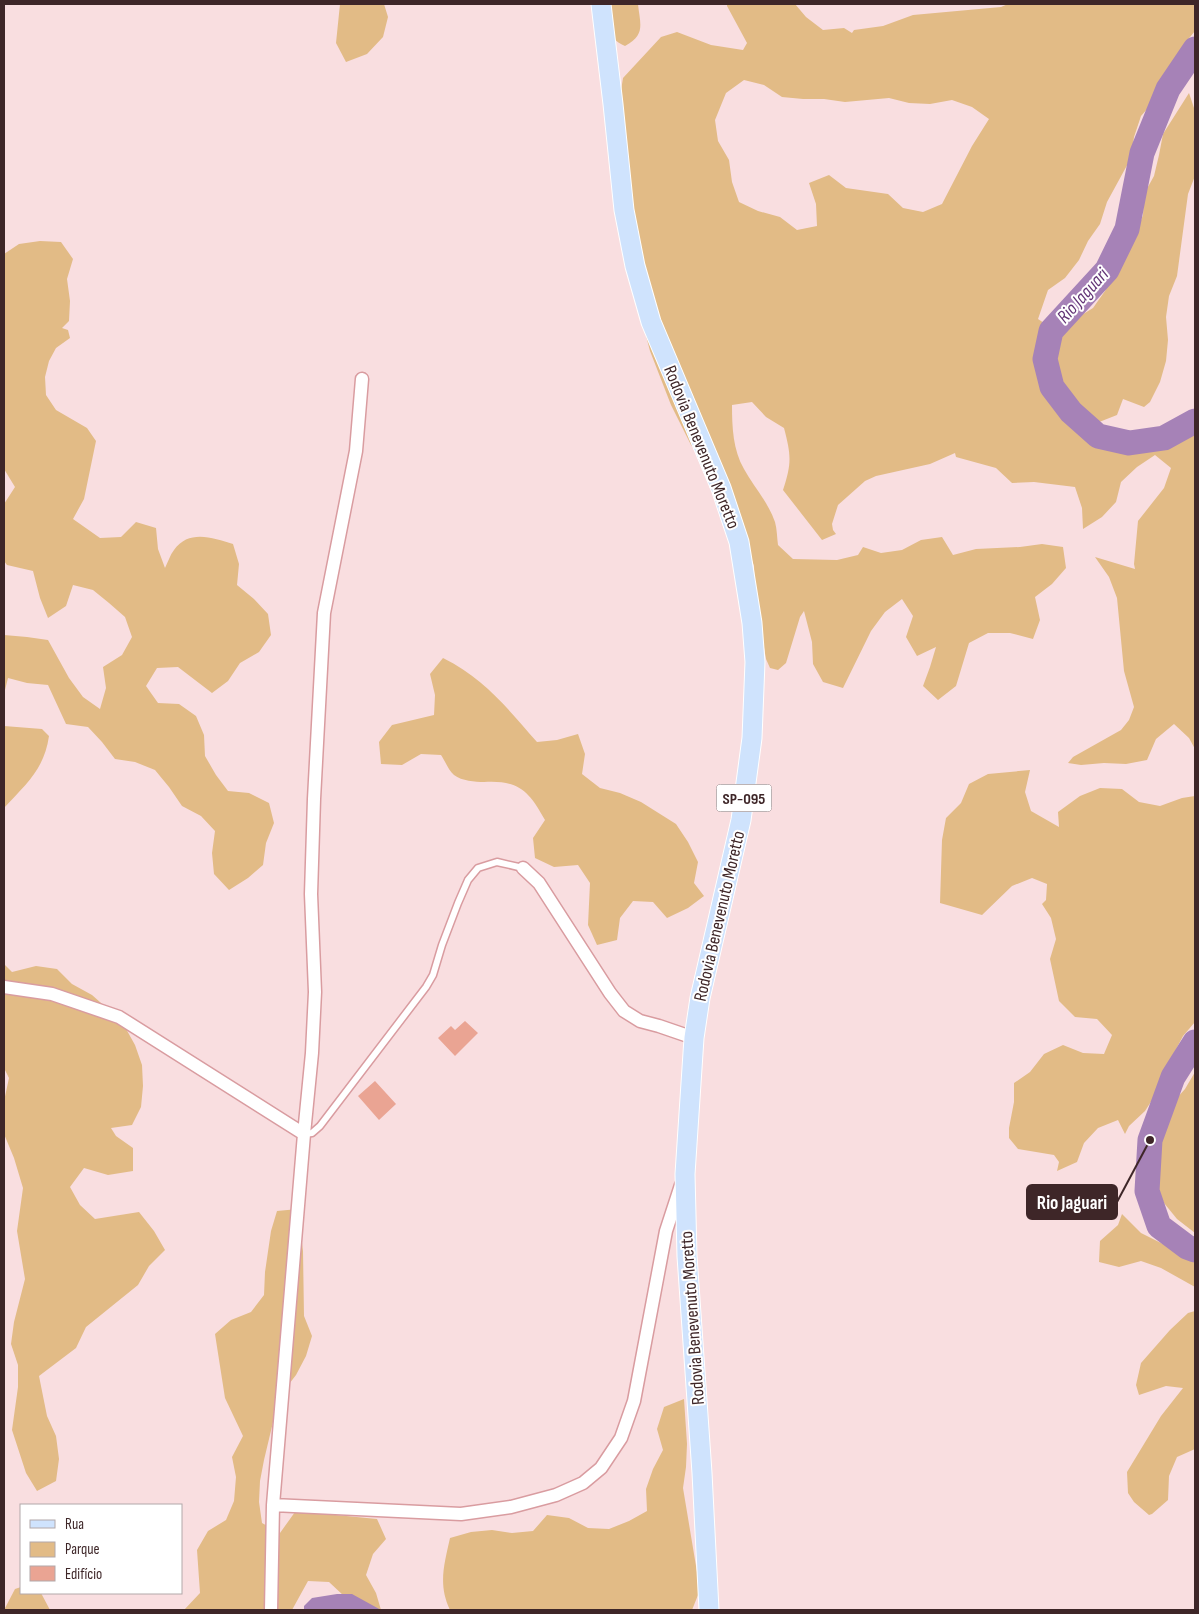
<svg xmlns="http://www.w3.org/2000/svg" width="1199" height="1614" font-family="'Sofia Sans Condensed',sans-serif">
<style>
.green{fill:#e2bb86;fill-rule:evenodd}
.water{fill:#a682b7}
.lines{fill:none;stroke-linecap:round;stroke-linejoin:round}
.river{stroke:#a682b7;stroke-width:25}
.building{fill:#eaa493}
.service-casing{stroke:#d99ca0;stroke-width:9}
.minor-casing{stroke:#d99ca0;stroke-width:15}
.primary-casing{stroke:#fff;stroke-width:21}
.service{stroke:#fff;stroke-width:6}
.minor{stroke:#fff;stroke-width:12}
.primary{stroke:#cfe3fd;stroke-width:19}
.labels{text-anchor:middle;stroke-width:4;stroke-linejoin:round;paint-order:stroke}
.shield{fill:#fff;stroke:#786768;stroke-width:1}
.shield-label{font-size:16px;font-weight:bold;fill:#3e2628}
.street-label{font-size:18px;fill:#3e2628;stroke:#fff}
.water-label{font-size:19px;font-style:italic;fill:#623476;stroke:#fff}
.leader{fill:none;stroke:#3e2628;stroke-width:2}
.callout-dot{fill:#3e2628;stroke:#fff;stroke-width:2}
.callout{fill:#3e2628;stroke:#3e2628;stroke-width:2}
.callout-label{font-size:19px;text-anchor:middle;font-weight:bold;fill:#fff}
</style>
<rect width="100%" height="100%" fill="#f9dee0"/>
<!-- green -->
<path class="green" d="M340 4H384L388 17 383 37 367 54 346 62 336 43Z
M607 4H638C640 24 646 35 625 46 605 37 608 23 607 4Z
M727 4H795L806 17 823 30 844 28 852 33 854 30 883 26 913 15 1001 7 1008 4H1195V31L1185 43 1177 63 1165 80 1156 99 1141 116 1134 137 1131 158 1107 202 1100 224 1088 241 1079 260 1065 278 1048 290 1038 319 1056 331 1093 308 1105 291 1123 254 1135 237 1143 215 1144 194 1154 176 1159 155 1163 134 1189 93 1195 111V176L1188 194 1177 276 1169 296 1166 317 1168 340 1166 361 1160 382 1150 402 1144 407 1123 399 1117 415 1089 426H1079C1091 439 1096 440 1113 444 1159 457 1162 434 1195 413V749L1189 738 1174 724 1156 739 1147 760 1126 764 1104 763 1081 765 1068 763 1073 757 1121 730 1129 720 1134 707 1124 671 1117 598 1109 577 1095 557 1135 569 1134 564 1138 521 1164 488 1171 468 1155 455 1137 467 1121 482 1116 502 1102 517 1083 529 1082 508 1075 487 1034 482 1012 483 996 468 956 457 955 453 930 464 876 476 865 481 838 505 832 524 833 530 836 534 822 540 783 490C792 463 791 455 784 428L766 417 752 402 732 405C732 427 733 450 744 469 754 487 768 502 775 522 777 529 777 538 778 545L793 559 837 560 858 555 863 547 881 553 902 550 921 540 942 537 953 555 976 549 1020 547 1042 544 1063 547 1066 568 1052 584 1035 597 1040 620 1033 639 1010 633H988L969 643 956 686 938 700 923 686 930 667 936 647 917 656 906 637 913 616 902 599 885 612 871 631 843 688 823 682 813 664 812 642 804 611 800 617 786 663 778 670 770 668 766 659 755 596 754 566 732 503 723 485 691 445 671 405 650 351 628 267 618 109 623 78 661 37 677 32 711 45 743 50 747 43 727 6ZM744 80 764 85 782 97 803 99H824L845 102 889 98 909 103 930 104 952 100 972 107 989 119 972 146 942 204 923 212 903 208 888 194 846 188 829 175 809 183 816 204 817 226 797 230 780 217 758 211 739 202 732 182 729 160 718 141 715 120 726 93Z
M40 241 61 242 73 259 67 279 70 301 69 321 62 328 68 330 70 338 56 348 49 361 45 377 46 395 56 410 87 428 96 441 84 499 73 519 100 538 121 537 136 522 156 528 158 549 165 568C168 562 170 555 174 550 189 529 213 538 233 544L239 564 237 585 254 599 268 614 271 635 259 652 240 663 228 681 212 693 178 667 157 668 146 686 158 703 179 704 196 716 204 735 205 756 216 775 228 791 249 793 269 803 274 823 266 843 263 865 248 878 229 890 214 874 212 853 215 831 201 816 182 806 169 787 155 770 135 762 115 759 102 742 88 727 66 724 48 685 27 683 8 678 4 694V635L27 637 48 640 69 678 83 697 100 709 106 688 103 667 122 655 132 637 125 617 109 603 93 590 73 585 66 606 48 618 40 598 33 571 7 565 4 561V504L15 487 4 469V254L19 244Z
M443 658C485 679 506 707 537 742L557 740 578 734 585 754 582 774 600 788 620 793 641 802 676 824 688 842 698 862 694 883 704 896 688 908 667 918 653 902 633 901 620 918 617 940 597 945 588 925 590 883 578 865 554 867 535 858 533 838 545 820C529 791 519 780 484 782 475 782 462 781 454 775 449 771 445 761 441 755L421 754 402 765 381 764 379 742 392 725 434 715 435 695 430 674Z
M4 726 42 729 49 736C44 770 26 784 4 808Z
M1030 770 1025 792 1031 811 1059 827 1058 812 1080 796 1100 788 1122 789 1139 802 1160 806 1182 798 1195 796V1022L1183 1036 1173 1055 1167 1075 1156 1094 1145 1111 1129 1126 1125 1134 1118 1120 1098 1128 1084 1143 1077 1162 1057 1171 1059 1162 1054 1155 1018 1149 1009 1138V1128L1014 1102V1083L1030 1072 1044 1054 1063 1045 1083 1053 1104 1054 1112 1035 1097 1019 1075 1017 1059 1001 1050 959 1056 939 1051 918 1042 904 1046 900 1047 884 1032 878 1012 886 982 915 940 903 942 840 946 818 961 803 969 784 988 774Z
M4 964 12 972 36 966 57 969 72 984 92 995 109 1010 125 1027 135 1045 142 1065 143 1086 141 1107 132 1125 111 1128 116 1136 133 1148V1171L108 1175 84 1168 70 1187 80 1205 95 1219 139 1212 154 1231 165 1250 149 1266 138 1285 86 1327 76 1348 39 1376 47 1416 56 1436 59 1459 56 1481 37 1491 26 1473 12 1430 18 1387V1365L11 1344 14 1322 25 1279 17 1231 23 1188 14 1158 4 1134V1101L9 1078 4 1068Z
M1195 1072V1233L1177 1219 1164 1203 1154 1183 1151 1162 1157 1120 1185 1089Z
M298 1209 303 1251 304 1316 312 1336 306 1356 296 1375 279 1397 264 1460 260 1481 259 1502 262 1523 280 1533 300 1505 320 1501 336 1515 377 1519 386 1539 373 1554 366 1575 376 1593 381 1610H369L344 1596 329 1582 308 1581 292 1610H184L200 1593 197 1550 208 1531 226 1520 234 1501 236 1477 232 1457 243 1436 225 1398 215 1334 231 1320 251 1312 264 1295 265 1272 271 1231 277 1211Z
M1122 1214 1141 1233 1179 1252 1195 1256V1287L1161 1268 1141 1261 1119 1267 1099 1262 1100 1241 1118 1225Z
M1195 1311V1449L1177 1457 1169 1476 1168 1500 1152 1514 1149 1515 1134 1502 1128 1493 1127 1472 1161 1416 1183 1388 1166 1386 1139 1395 1136 1385 1141 1363 1170 1330 1188 1313Z
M684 1399 687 1444 686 1467 683 1488 700 1590 692 1610H450C438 1585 444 1565 450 1538L471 1532 492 1530 512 1533 533 1531 547 1515 569 1518 588 1528 609 1529 629 1521 647 1511 646 1489 653 1469 663 1450 657 1429 664 1407Z
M21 1587V1593H41L50 1610H4L15 1589Z"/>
<!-- water -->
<path class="water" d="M337 1594H352L381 1610H304V1606L312 1598Z"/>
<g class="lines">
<!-- river -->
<path class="river" d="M1195 49 1168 89 1142 153 1127 229 1107 270 1051 331 1045 359 1052 387 1071 412 1098 436 1129 443 1164 438 1195 421
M1195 1042 1173 1077 1150 1140 1147 1191 1159 1226 1187 1247 1195 1250"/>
</g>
<!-- building -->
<path class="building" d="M465 1021 478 1033 455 1056 438 1038 451 1026 455 1030Z
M375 1081 396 1104 379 1120 358 1096Z"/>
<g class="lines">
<defs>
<path id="service" d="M304 1134 312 1133 320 1126 426 987 433 975 442 945 458 903 468 880 478 868 497 862 523 868"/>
<path id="minor" d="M523 868 539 883 610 993 624 1011 640 1021 659 1026 694 1038
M4 987 52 994 119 1017 304 1134
M273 1505 461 1514 511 1507 556 1495 583 1483 601 1468 621 1438 634 1401 666 1231 681 1185
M271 1610 273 1505 304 1134 312 1053 315 992 311 894 314 799 324 613 356 451 362 379"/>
<path id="primary" d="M601 4 613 104 624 210 635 266 651 322 721 488 739 542 752 623 755 662 752 738 741 820 700 998 694 1038 685 1174 687 1256 702 1473 709 1610"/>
</defs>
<!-- service casing -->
<use href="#service" class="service-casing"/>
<!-- minor casing -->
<use href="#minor" class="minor-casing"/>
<!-- primary casing -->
<use href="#primary" class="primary-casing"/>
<!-- service -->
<use href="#service" class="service"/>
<!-- minor -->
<use href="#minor" class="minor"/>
<!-- primary -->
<use href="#primary" class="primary"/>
</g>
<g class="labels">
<!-- shield labels -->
<rect class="shield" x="716.5" y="784.5" width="55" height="27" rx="4"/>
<g class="shield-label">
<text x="744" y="804">SP-095</text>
</g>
<!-- street labels -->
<g class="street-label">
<text transform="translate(702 447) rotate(68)" y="6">Rodovia Benevenuto Moretto</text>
<text transform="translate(719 916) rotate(-77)" y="6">Rodovia Benevenuto Moretto</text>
<text transform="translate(692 1318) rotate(-94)" y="6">Rodovia Benevenuto Moretto</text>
</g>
<!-- water labels -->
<g class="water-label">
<text transform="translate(1082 295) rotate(-48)" y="7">Rio Jaguari</text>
</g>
</g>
<!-- callouts -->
<path class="leader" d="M1150 1140L1117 1202"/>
<circle class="callout-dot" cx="1150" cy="1140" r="5"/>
<rect class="callout" x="1027" y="1185" width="90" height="34" rx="5"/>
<g class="callout-label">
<text x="1072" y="1209">Rio Jaguari</text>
</g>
<!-- border -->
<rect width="1199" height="1614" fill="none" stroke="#3e2628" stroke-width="10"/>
<!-- legend -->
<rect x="20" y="1504" width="162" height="90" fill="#ffffff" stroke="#b2a8a9"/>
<rect x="30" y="1520" width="25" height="8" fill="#cfe3fd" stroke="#b2a8a9"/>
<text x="65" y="1529" font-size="15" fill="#3e2628">Rua</text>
<rect x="30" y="1542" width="25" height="15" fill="#e2bb86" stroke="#b2a8a9"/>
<text x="65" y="1554" font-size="15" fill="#3e2628">Parque</text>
<rect x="30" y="1566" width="25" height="15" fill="#eaa493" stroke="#b2a8a9"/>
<text x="65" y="1579" font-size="15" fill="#3e2628">Edifício</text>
</svg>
